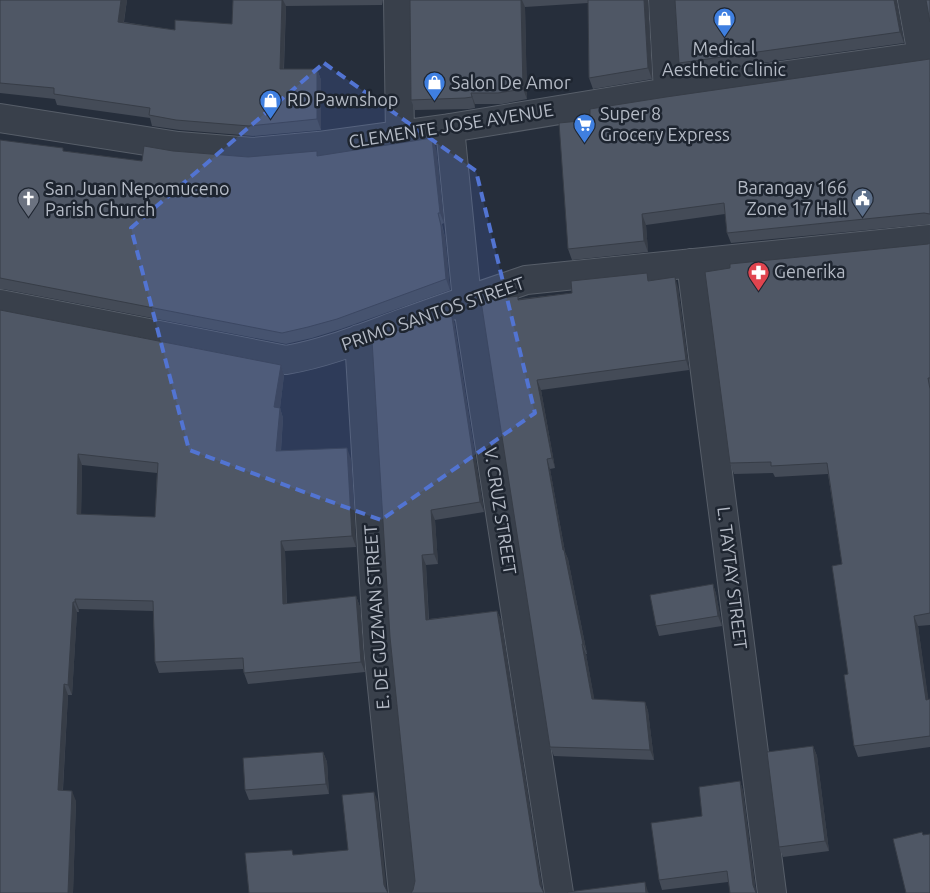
<svg xmlns="http://www.w3.org/2000/svg" width="930" height="893" font-family="Ubuntu,sans-serif">
<style>
.lines{fill:none;stroke-linecap:round;stroke-linejoin:round}
.minor-casing{stroke:#575e69;stroke-width:30}
.minor{stroke:#39404b;stroke-width:28}
.wall{fill:#444b57;fill-rule:evenodd}
.shaded-wall{fill:#373d47}
.building{fill:#4f5765;stroke:#373d47;fill-rule:evenodd}
.marked{fill:#5274d2;fill-opacity:0.2;stroke:#5274d2;stroke-width:4;stroke-dasharray:10 6;stroke-linejoin:round}
.labels{text-anchor:middle;stroke-width:5;stroke-linejoin:round;paint-order:stroke}
.poi-label{font-size:18px;fill:#b5bbc6;stroke:#1e2530;text-anchor:start}
.street-label{font-size:18px;fill:#b5bbc6;stroke:#1e2530}
</style>
<rect width="100%" height="100%" fill="#262e3b"/>
<g class="lines">
<defs>
<path id="minor" d="M398 0 400 135
M663 0 668 92
M912 0 922 55
M0 118 178 146 253 152 318 146 450 128 668 92 930 55
M450 128 467 300 559 893
M691 263 772 893
M0 304 286 360C327 353 365 337 403 323 444 308 485 294 526 280L930 239
M359 339 378 648 403 893"/>
</defs>
<!-- minor casing -->
<use href="#minor" class="minor-casing"/>
<!-- minor -->
<use href="#minor" class="minor"/>
</g>
<!-- wall -->
<path class="wall" d="M0 0H127L124 22 175 30 232 24 233 0H383L382 5 286 6 284 69H317L321 80V130L253 136 180 130 152 126 150 118 57 105 55 99 0 93Z
M410 0H648L652 79 593 89 589 78 588 3 525 7 527 99 502 104H475V108L469 109 415 110 411 100Z
M675 0H897V3L904 43 683 74 679 63Z
M930 59V224L731 243 727 233 725 214 646 225 648 252 572 260 568 249 590 120Z
M0 140 64 151 142 161 173 151 248 157 319 156 436 148 444 223 442 224 445 237 450 290 341 329 312 338 286 344 3 289H0Z
M930 243V625L918 626 928 699H930V747L858 757 854 746 848 674 842 564 828 474 775 477 773 473 734 474 730 463 928 244Z
M650 280 678 287 689 370 541 390 555 468 550 469 565 552 568 559 587 654H586L594 699 645 702 648 711 654 760 554 756 550 747 519 299 572 293Z
M0 310 281 365 284 375 280 408 283 418 281 451 351 459 356 547 285 551 287 604 356 596 360 607 365 672 248 684 244 673 243 669 159 673 155 662 153 611 79 609V612H77L72 695H68L63 790 76 801 73 893H0ZM82 465 157 473 155 517 81 514Z
M451 311 454 321 484 512 435 520 438 564 426 565 429 619 497 611 501 620 543 893 413 890 415 881 390 637Z
M713 584 716 594 722 626 659 636 656 626Z
M813 746 817 756 829 851 783 857 779 847Z
M323 752 327 762 329 794 249 800 245 790Z
M740 781 743 791 756 893 728 882 662 890 659 880 702 816Z"/>
<!-- shaded-wall -->
<path class="shaded-wall" d="M121 0H127L122 32 118 22Z
M282 0H283L286 6 283 80 280 69Z
M521 0H522L525 7 527 99 523 89Z
M644 0H648L652 79 648 68Z
M894 0H897V3L904 43 900 32Z
M317 69 321 80V130L317 119Z
M471 93 475 104V108L472 97Z
M432 138 436 148 444 223 440 213Z
M438 213 445 237 450 290 446 279Z
M642 214 646 225 648 252 644 241Z
M675 277 678 287 689 370 686 360Z
M451 311 454 321 484 512 480 502Z
M281 365 284 375 280 408 283 418 280 462 276 451 274 407Z
M537 380 541 390 555 468 552 458Z
M347 448 351 459 356 547 352 536Z
M78 454 82 465 81 525 77 514Z
M547 459 550 469 565 552 568 559 587 654 583 644 563 550Z
M431 510 435 520 438 564 434 554Z
M281 541 285 551 287 615 283 604Z
M422 555 426 565 429 630 426 620Z
M713 584 716 594 722 626 718 616Z
M356 596 360 607 365 672 361 662Z
M75 599 79 609V612L75 602Z
M73 602 77 612 72 695 68 685Z
M497 611 501 620 543 893 540 885Z
M914 616 918 626 930 710 926 700Z
M582 644 586 654 596 708 592 699Z
M64 684 68 695 62 801 58 790Z
M645 702 648 711 654 760 650 750Z
M813 746 817 756 829 851 825 841Z
M323 752 327 762 329 794 326 784Z
M740 781 743 791 756 893 753 885Z
M72 791 76 801 73 893H68Z
M374 792 378 802 387 893 384 885Z
M645 882 648 892 649 893H646Z"/>
<!-- building -->
<path class="building" d="M0 0H121L118 22 175 30V20L232 24 233 0H282L280 69H317V119L249 126 176 120 149 115 150 108 54 94V88L0 83Z
M410 0H521L523 89 498 93H471L472 97 465 98 411 100Z
M588 0H644L648 68 589 78Z
M675 0H894L900 32 679 63Z
M926 0H930V22Z
M930 59V214L924 213 727 233 724 203 642 214 644 241 568 249 559 123 590 120V109L666 97Z
M432 138 440 213H438L441 226 446 279 337 319 308 327 282 333 0 278V140L63 148V151L142 161 144 146 173 151 248 157 317 151V156Z
M930 243V378H928L930 389V613L914 616 926 700 930 699V736L854 746 844 675 848 674 832 566 842 564 827 463 771 466V462L730 463 705 272 730 268V264L928 244Z
M647 273 648 281 675 277 686 360 537 380 552 458 547 459 563 550H564L583 644H582L592 699 645 702 650 750 550 747 481 301 518 296V300L572 293 571 281Z
M0 310 281 365 274 407 280 408 276 451 347 448 352 536 281 541 283 604 356 596 361 662 244 673 243 658 155 662 153 601 75 599V602H73L68 685 64 684 58 790 72 791 68 893H0ZM78 454 158 463 155 517 77 514Z
M451 311 480 502 431 510 434 554 422 555 426 620 497 611 540 885 544 893H411L413 890 415 881 390 637 372 340Z
M713 584 718 616 656 626 650 595Z
M813 746 825 841 779 847 767 752Z
M323 752 326 784 245 790 243 758Z
M740 781 753 885 756 893H730L727 871 659 880 651 823 702 816 699 787Z
M374 792 384 885 388 893H249L245 853 292 850 293 855 348 850 342 795Z
M922 832 923 835 930 834V893H906L893 839Z
M645 882 646 893H567L568 892Z"/>
<!-- marked area -->
<path class="marked" d="M324 63 476 171 535 413 381 520 189 450 131 228Z"/>
<!-- icons -->
<defs>
<symbol id="shop-pin" viewBox="-11 -11 22 30"><path d="M0 17L-7.5 6A9.5 9.5 0 1 1 7.5 6Z" fill="#3f7fe0" stroke="#1e2530"/><path d="M-5-2.5h2.3a2.7 3.5 0 0 1 5.4 0H5L5.5 6h-11ZM-1.5-2.5h3a1.5 2.3 0 0 0-3 0Z" fill="#fff"/></symbol>
<symbol id="supermarket-pin" viewBox="-11 -11 22 30"><path d="M0 17L-7.5 6A9.5 9.5 0 1 1 7.5 6Z" fill="#3f7fe0" stroke="#1e2530"/><path d="M-6-5.5h2.5l.6 2H6L4.5 2H-2.5L-4.4-4H-6ZM-1.5 3.2a1.3 1.3 0 1 0 .1 0ZM3 3.2a1.3 1.3 0 1 0 .1 0Z" fill="#fff"/></symbol>
<symbol id="civic-pin" viewBox="-11 -11 22 30"><path d="M0 17L-7.5 6A9.5 9.5 0 1 1 7.5 6Z" fill="#5c6f8a" stroke="#1e2530"/><path d="M-.6-6.5H3V-4.5H.6V-3L4-1V1h2V6H-6V1h2V-1L-.6-3ZM-1.2 2.5V6h2.4V2.5Z" fill="#fff"/></symbol>
<symbol id="church-pin" viewBox="-11 -11 22 30"><path d="M0 17L-7.5 6A9.5 9.5 0 1 1 7.5 6Z" fill="#6b7280" stroke="#1e2530"/><path d="M-1.2-6h2.4v3.5h3.3v2.4h-3.3V6h-2.4V-.1h-3.3v-2.4h3.3Z" fill="#fff"/></symbol>
<symbol id="pharmacy-pin" viewBox="-11 -11 22 30"><path d="M0 17L-7.5 6A9.5 9.5 0 1 1 7.5 6Z" fill="#e0444e" stroke="#1e2530"/><path d="M-2-6h4v4h4v4h-4v4h-4v-4h-4v-4h4Z" fill="#fff"/></symbol>
</defs>
<g fill-rule="evenodd">
<use href="#shop-pin" x="712" y="6" width="25" height="34"/>
<use href="#shop-pin" x="422" y="70" width="25" height="34"/>
<use href="#shop-pin" x="258" y="88" width="25" height="34"/>
<use href="#supermarket-pin" x="572" y="112" width="25" height="34"/>
<use href="#civic-pin" x="850" y="186" width="25" height="34"/>
<use href="#church-pin" x="16" y="186" width="25" height="34"/>
<use href="#pharmacy-pin" x="746" y="260" width="25" height="34"/>
</g>
<g class="labels">
<!-- poi labels -->
<g class="poi-label">
<text x="724" y="55" text-anchor="middle">Medical<tspan x="724" dy="21">Aesthetic Clinic</tspan></text>
<text x="451" y="89">Salon De Amor</text>
<text x="287" y="106">RD Pawnshop</text>
<text x="600" y="120">Super 8<tspan x="600" dy="21">Grocery Express</tspan></text>
<text x="847" y="194" text-anchor="end">Barangay 166<tspan x="847" dy="21">Zone 17 Hall</tspan></text>
<text x="45" y="195">San Juan Nepomuceno<tspan x="45" dy="21">Parish Church</tspan></text>
<text x="774" y="278">Generika</text>
</g>
<!-- street labels -->
<g class="street-label">
<text transform="translate(451 126) rotate(-9)" y="6">CLEMENTE JOSE AVENUE</text>
<text transform="translate(433 314) rotate(-19)" y="6">PRIMO SANTOS STREET</text>
<text transform="translate(500 511) rotate(81)" y="6">V. CRUZ STREET</text>
<text transform="translate(732 578) rotate(83)" y="6">L. TAYTAY STREET</text>
<text transform="translate(377 617) rotate(-94)" y="6">E. DE GUZMAN STREET</text>
</g>
</g>
</svg>
